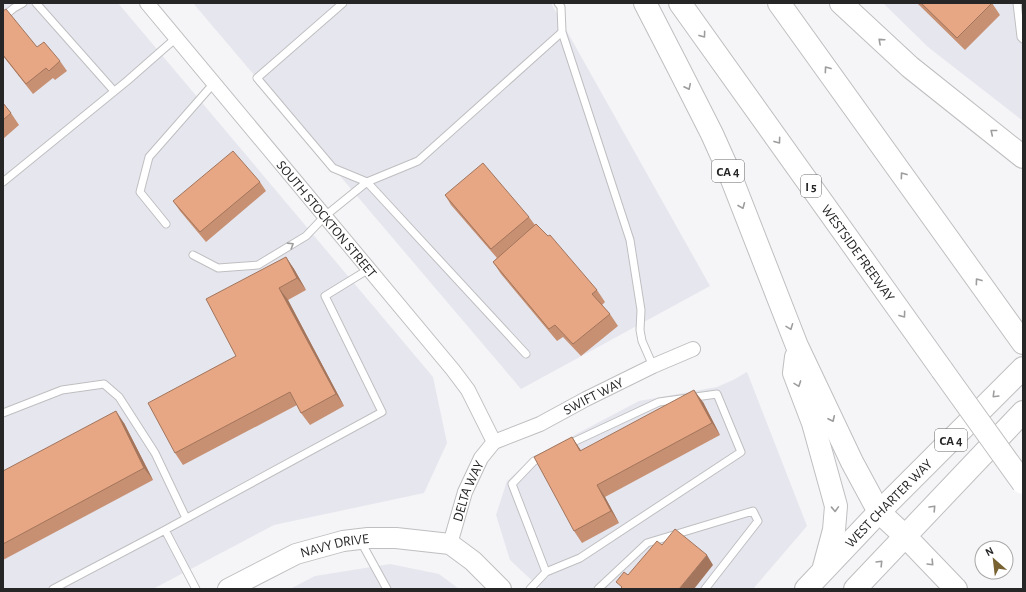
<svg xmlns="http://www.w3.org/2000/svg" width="1026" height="592" font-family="'Alegreya Sans',sans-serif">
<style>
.built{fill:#e6e6ef}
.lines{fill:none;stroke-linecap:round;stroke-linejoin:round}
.lane-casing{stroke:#bfbfc1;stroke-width:9}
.street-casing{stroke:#bfbfc1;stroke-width:16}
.secondary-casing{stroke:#bfbfc1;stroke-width:22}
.highway-casing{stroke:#bfbfc1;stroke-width:24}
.lane{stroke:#fff;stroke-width:7}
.street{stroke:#fff;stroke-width:14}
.secondary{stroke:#fff;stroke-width:20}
.highway{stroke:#fff;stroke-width:22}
.highway-bridge-casing{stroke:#bfbfc1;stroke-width:24;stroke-linecap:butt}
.highway-bridge{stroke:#fff;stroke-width:22}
.wall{fill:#c79072}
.shaded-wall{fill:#a2755c}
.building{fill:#e7a784;stroke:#a2755c}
.oneway{stroke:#9d9d9d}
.labels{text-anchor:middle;stroke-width:3.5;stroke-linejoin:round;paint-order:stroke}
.shield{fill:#fff;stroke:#676767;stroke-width:1}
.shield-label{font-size:13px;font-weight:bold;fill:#262626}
.street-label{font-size:14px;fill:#262626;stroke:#fff}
</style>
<rect width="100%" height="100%" fill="#f5f4f6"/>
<!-- built -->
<path class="built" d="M3 3H118L433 377 447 443 424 493 274 525 153 589H3Z
M193 3H551L710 286 521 389Z
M883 3H1023V121L928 47Z
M747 372 807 526 753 589H541L510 560 496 515 507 481 533 457 639 401 717 387 733 380Z
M390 564 439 574 459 589H290L315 576Z"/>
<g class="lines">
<defs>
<path id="lane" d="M36 3 114 91
M343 3 257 78 333 168 367 182 526 354
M558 3 561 7 562 32
M1017 3 1021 37 1023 39
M3 17 14 8 23 3
M3 182 127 81 176 38
M166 224 140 192 149 157 214 83
M193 255 218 268 258 265 306 236 325 216 367 182 418 161 562 32 630 240 641 310 640 330 642 341 653 366
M3 413 62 390 104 384 119 397 155 453 186 518
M543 457 534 461 512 484 546 572
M360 540 387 589
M53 589 165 530
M196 589 165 530 382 412 325 296 369 269
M530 589 546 572 580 558 741 452 717 394 659 402 567 445
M598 589 647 543 753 511 758 521 705 589"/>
<g id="street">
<path id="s1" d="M147 3 453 370 468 390 494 442"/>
<path id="s2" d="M450 544 465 492 481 458 494 442 540 424 586 399 653 366 693 349"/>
</g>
<g id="secondary">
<path id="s3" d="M228 589 296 554 343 541 368 538H396L450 544 473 561 501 589"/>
</g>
<g id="highway">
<path d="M645 3 680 71 712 134 729 172 797 346 852 462 879 512 906 537 956 589"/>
<path id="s4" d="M680 3 942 370"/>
<path d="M779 3 1023 343"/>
<path d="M841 3 910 67 1023 157"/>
<path d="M796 357 794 373 813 423 836 506 834 530 824 567"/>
<path id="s5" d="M806 589 879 512 1023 368"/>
<path d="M855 589 1023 412"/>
</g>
</defs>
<!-- lane casing -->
<use href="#lane" class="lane-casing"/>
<!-- street casing -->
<use href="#street" class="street-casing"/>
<!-- secondary casing -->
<use href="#secondary" class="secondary-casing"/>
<!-- highway casing -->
<use href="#highway" class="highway-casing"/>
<!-- lane -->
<use href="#lane" class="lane"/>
<!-- street -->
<use href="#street" class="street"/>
<!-- secondary -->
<use href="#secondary" class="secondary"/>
<!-- highway -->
<use href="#highway" class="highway"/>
<defs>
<path id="highway-bridge" d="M942 370 1023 483"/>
</defs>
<!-- highway-bridge casing -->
<use href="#highway-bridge" class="highway-bridge-casing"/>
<!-- highway-bridge -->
<use href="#highway-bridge" class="highway-bridge"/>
</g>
<!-- wall -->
<path class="wall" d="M917 3H992L1000 15 965 50Z
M3 11 37 47 60 61 67 71 55 80 53 78 33 94 3 56Z
M3 103 11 113 19 125 3 139Z
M260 182 266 191 206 242 180 211 173 201Z
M445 195 529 217 535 225 597 290 605 302 602 305 610 314 618 326 581 356 563 337 557 341 501 274 493 262 497 258 451 205Z
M286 257 294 269 306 290 288 300 344 406 310 425 301 413 297 405 183 465 175 453 236 356Z
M703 402 720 435 605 497 619 523 582 543 574 531 572 437 581 451Z
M124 423 153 480 3 560V471Z"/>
<!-- shaded-wall -->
<path class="shaded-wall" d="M286 257 294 269 306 290 297 278Z
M279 288 288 300 344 406 336 394Z
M694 390 703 402 720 435 712 423Z
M116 411 124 423 153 480 144 468Z
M572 437 580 449 588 463 580 451Z
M597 485 605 497 619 523 611 511Z
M707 555 713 565 694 589H679Z"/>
<!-- building -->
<path class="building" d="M921 3H992L957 38Z
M6 9 37 47 44 42 60 61 49 71 46 68 26 84 3 55V11Z
M3 103 11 113 3 120Z
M233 151 260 182 200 232 173 201Z
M483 163 529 217 491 249 445 195Z
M536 224 548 236 550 235 597 290 592 294 610 314 573 344 555 325 549 329 493 262Z
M286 257 297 278 279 288 336 394 301 413 290 392 175 453 148 403 236 356 206 299Z
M694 390 712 423 597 485 611 511 574 531 534 457 572 437 580 451Z
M116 411 144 468 3 544V471Z
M675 529 707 555 679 589H620L622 587 616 582 624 572 628 575 657 541 662 545Z"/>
<!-- one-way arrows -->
<defs><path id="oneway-chevron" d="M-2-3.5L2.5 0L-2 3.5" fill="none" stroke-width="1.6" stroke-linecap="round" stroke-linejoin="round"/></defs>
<g class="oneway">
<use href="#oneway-chevron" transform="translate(703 35) rotate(54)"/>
<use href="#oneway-chevron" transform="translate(881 41) rotate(-138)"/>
<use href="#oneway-chevron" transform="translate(827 69) rotate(-126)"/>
<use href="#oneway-chevron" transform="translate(688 87) rotate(64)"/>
<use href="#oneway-chevron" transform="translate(993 132) rotate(-141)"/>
<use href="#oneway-chevron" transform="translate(778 141) rotate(54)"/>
<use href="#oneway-chevron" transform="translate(903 175) rotate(-126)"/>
<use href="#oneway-chevron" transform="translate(742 206) rotate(68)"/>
<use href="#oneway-chevron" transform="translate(291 245) rotate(-32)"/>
<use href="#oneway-chevron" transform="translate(978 281) rotate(-126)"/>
<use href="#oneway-chevron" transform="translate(903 315) rotate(54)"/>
<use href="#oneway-chevron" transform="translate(790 327) rotate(69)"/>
<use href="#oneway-chevron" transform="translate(798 384) rotate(70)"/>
<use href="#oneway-chevron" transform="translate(995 395) rotate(135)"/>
<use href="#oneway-chevron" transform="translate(832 419) rotate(65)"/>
<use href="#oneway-chevron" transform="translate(933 508) rotate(-47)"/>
<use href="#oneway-chevron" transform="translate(835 509) rotate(88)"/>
<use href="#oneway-chevron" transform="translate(880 563) rotate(-46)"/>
<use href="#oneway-chevron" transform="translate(931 563) rotate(46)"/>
</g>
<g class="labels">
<!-- shield labels -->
<g class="shield">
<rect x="712" y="160" width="32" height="22" rx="3"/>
<rect x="801" y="175" width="20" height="22" rx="3"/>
<rect x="935" y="429" width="32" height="22" rx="3"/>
</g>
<g class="shield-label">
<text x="728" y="176">CA 4</text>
<text x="811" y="191">I 5</text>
<text x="951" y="445">CA 4</text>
</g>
<!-- street labels -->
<g class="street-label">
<text dy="5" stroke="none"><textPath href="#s1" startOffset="281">SOUTH STOCKTON STREET</textPath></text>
<text dy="5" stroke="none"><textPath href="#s4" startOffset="307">WESTSIDE FREEWAY</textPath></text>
<text dy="5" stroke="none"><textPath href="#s2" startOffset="222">SWIFT WAY</textPath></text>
<text dy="5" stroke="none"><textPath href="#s2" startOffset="56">DELTA WAY</textPath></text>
<text dy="5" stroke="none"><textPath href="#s5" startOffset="119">WEST CHARTER WAY</textPath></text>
<text dy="5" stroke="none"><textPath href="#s3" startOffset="116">NAVY DRIVE</textPath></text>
</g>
</g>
<!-- border -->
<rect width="1026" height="592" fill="none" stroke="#262626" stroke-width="8"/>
<!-- north arrow -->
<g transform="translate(994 560) rotate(332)"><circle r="19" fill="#ffffff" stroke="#a8a8a8"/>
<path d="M0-3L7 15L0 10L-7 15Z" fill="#786232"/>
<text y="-6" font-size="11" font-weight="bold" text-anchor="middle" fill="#262626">N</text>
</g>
</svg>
